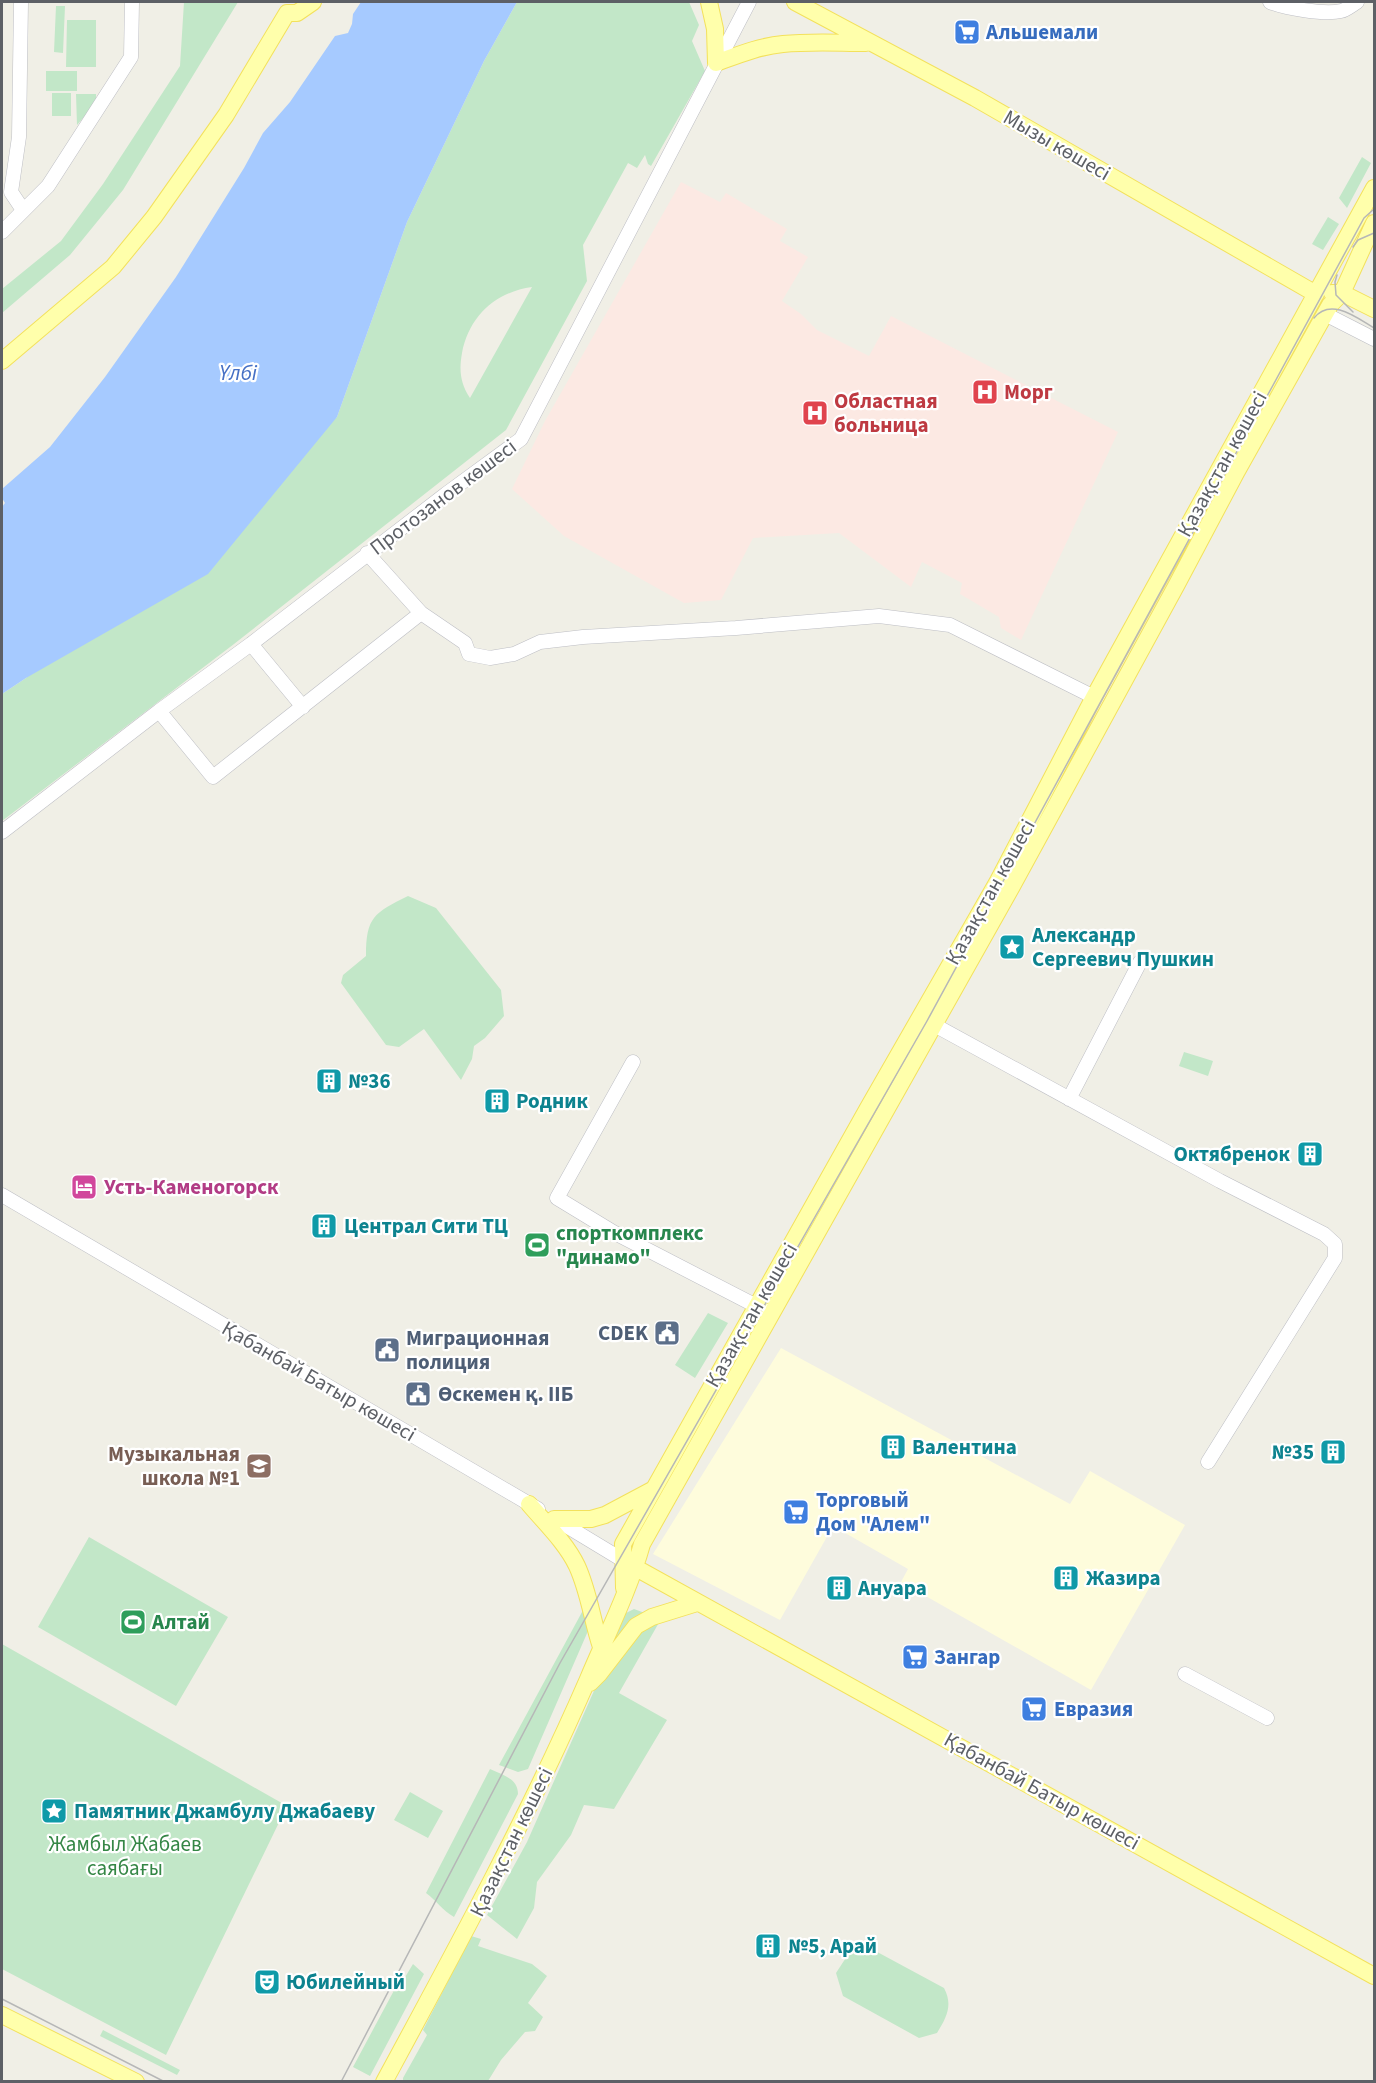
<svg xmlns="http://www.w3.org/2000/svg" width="1376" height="2083" font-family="'Source Sans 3',sans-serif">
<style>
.commercial{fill:#fefcdc}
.medical{fill:#fce9e3}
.green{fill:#c2e7c8;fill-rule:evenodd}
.water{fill:#a6caff}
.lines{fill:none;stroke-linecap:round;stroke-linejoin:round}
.minor-casing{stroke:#bdbec4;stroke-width:15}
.major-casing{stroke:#f3e15c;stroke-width:18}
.minor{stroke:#fff;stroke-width:14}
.major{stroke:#ffffab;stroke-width:16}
.tram{stroke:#b6b7b7;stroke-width:1.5}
.labels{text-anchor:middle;stroke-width:4.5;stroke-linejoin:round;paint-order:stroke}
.shop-label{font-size:21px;font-weight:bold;fill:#366cbe;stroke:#fff;text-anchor:start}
.street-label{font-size:21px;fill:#5d6066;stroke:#fff}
.health-label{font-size:21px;font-weight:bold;fill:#be3a42;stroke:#fff;text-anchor:start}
.culture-label{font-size:21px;font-weight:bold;fill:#0d838f;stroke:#fff;text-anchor:start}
.hotel-label{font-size:21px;font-weight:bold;fill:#b23c85;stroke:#fff;text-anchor:start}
.leisure-label{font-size:21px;font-weight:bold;fill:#27864d;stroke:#fff;text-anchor:start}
.service-label{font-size:21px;font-weight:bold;fill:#4e5e75;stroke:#fff;text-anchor:start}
.education-label{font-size:21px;font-weight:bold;fill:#785e54;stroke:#fff;text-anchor:end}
.park-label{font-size:21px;fill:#348645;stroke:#fff}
.water-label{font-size:22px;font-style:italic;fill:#4670c5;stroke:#fff}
</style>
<rect width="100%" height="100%" fill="#f0efe6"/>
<!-- commercial -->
<path class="commercial" d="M781 1348 1070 1504 1090 1471 1185 1525 1091 1690 901 1582 908 1569 833 1526 780 1620 653 1554Z"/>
<!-- medical -->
<path class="medical" d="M681 182 720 202 726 193 787 229 780 241 808 257 782 301 801 314 817 330 869 356 891 316 1118 432 1021 640 1001 628 999 617 960 594 962 583 922 562 911 587 839 533 753 538 721 600 684 603 564 536 512 489 545 421Z"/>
<!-- green -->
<path class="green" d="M184 2H238L123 190 70 255 2 313V289L61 241 103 184 180 66Z
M517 2H689L699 25 692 41 705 71 651 166 648 164 645 155 637 168 628 163 583 245 587 281 506 430 234 644 2 821V694L26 678 337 417 407 222 484 61ZM532 287 470 398C460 383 459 370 462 353 469 316 496 292 532 287Z
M56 6H65L63 53 54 52Z
M67 20H96V67H66Z
M46 71H77V91H46Z
M52 93H71V116H52Z
M76 94H96V103L77 125Z
M1362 157 1371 163 1347 208 1339 198Z
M1328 217 1339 224 1323 250 1312 244Z
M408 896 436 908 501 990 504 1016 485 1038 474 1046 472 1059 461 1080 424 1029 399 1047 386 1045 341 983 343 975 366 956C366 917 374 913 408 896Z
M1184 1052 1213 1061 1208 1076 1179 1066Z
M708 1313 728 1323 695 1378 675 1365Z
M89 1537 228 1617 176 1706 38 1627Z
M588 1601V1631L528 1769 518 1772 499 1765Z
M634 1609 661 1619 619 1693 667 1720 614 1809 584 1805 571 1835 537 1882 534 1908 517 1939 487 1915 527 1842 601 1675 624 1614Z
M2 1644 287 1806 166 2055 2 1969Z
M490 1769C502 1775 518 1778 518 1794L454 1917C442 1910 437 1901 426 1893Z
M410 1792 443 1811 428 1838 394 1820Z
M471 1936 481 1939 478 1946 532 1964 547 1976 528 2003 543 2017 535 2031 525 2032 501 2060 488 2081 403 2082V2078L427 2035 423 2030Z
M868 1947 944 1988C953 2005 947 2017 937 2033L919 2038 843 1996 836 1973 851 1950Z
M413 1964 424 1974 370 2076 353 2067 398 1983 401 1984Z
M103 2030 180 2070 177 2075 100 2036Z"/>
<!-- water -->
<path class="water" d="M361 2H517L484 61 407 222 337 417 208 574 26 678 2 694V507L5 503 2 498V489L50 447 105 377 176 277 244 168 263 133 290 102 335 36 348 33 352 24 353 14Z"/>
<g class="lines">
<defs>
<path id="minor" d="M21 2 19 137 11 192 23 210
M1270 2C1284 8 1325 15 1341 11 1346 10 1352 5 1357 2
M2 232 48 186 131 57 132 2
M1325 314 1374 339
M367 553 421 613 465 643 469 654 490 658 514 654 540 642 583 637 736 628 879 616 950 625 1094 697
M251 644 303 707
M159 711 213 777 421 613
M2 832 159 711 251 644 446 494 521 439 749 2
M927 1021 1220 1181 1324 1234 1335 1244V1258L1208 1462
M633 1062 557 1198 613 1232 764 1310
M1069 1099 1140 962
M2 1195 538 1509
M555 1519 631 1565
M1185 1674 1267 1718"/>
<path id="major" d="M709 2 715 29 716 63C738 55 760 46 783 44 811 41 839 43 866 43
M795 2 975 98 1316 294
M1332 293H1342L1374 309
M2 361 113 267 154 217 226 115 287 13H297L313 2
M529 1504C546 1524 566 1543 577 1566 589 1592 592 1620 601 1647
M554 1519H591L605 1515 652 1490
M636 1568 1374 1976
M624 1588 623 1544 868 1108 998 881 1094 697 1374 188
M590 1683 599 1674 636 1626 652 1617 697 1603
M2 2015 136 2082
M384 2082C456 1949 528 1817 588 1679 607 1634 629 1591 642 1544L1011 888 1176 586 1237 471 1330 305 1342 293 1374 223"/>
</defs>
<!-- minor casing -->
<use href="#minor" class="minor-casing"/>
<!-- major casing -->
<use href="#major" class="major-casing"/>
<!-- minor -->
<use href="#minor" class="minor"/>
<!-- major -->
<use href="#major" class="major"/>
<!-- tram -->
<path class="tram" d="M1353 247 1358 240 1374 233
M1337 275 1335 282 1336 295 1353 312
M1314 318C1331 297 1357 318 1374 328
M2 1999 165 2082
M341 2082 560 1663 927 1021 1364 218 1374 209"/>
</g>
<!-- icons -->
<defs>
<symbol id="supermarket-square" viewBox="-11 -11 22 22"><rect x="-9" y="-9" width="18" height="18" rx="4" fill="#3f7fe0" stroke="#fff"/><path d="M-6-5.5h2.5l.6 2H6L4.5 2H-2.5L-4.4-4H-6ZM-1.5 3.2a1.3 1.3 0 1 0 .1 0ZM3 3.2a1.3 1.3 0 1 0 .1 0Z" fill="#fff"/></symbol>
<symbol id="hospital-square" viewBox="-11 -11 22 22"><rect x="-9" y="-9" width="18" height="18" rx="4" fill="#e0444e" stroke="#fff"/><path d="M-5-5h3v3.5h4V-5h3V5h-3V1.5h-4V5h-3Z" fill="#fff"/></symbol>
<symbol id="sight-square" viewBox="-11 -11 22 22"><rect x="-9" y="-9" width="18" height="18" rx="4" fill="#0f9aa8" stroke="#fff"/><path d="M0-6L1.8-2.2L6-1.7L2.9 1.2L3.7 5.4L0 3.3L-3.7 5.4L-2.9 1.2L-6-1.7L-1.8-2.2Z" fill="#fff"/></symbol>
<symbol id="building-square" viewBox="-11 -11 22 22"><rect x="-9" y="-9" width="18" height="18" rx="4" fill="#0f9aa8" stroke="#fff"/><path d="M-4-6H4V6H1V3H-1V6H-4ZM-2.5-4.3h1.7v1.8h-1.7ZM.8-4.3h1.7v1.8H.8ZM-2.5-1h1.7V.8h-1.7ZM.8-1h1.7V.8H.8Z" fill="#fff"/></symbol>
<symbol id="hotel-square" viewBox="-11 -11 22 22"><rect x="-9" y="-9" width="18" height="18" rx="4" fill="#d1479c" stroke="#fff"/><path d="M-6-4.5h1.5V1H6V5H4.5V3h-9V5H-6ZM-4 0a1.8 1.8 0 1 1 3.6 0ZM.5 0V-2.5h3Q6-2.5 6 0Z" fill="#fff"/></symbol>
<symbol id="stadium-square" viewBox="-11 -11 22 22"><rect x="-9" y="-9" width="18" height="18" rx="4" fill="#2e9e5b" stroke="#fff"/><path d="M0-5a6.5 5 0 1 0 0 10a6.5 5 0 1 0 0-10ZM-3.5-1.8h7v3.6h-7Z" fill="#fff"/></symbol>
<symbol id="civic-square" viewBox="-11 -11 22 22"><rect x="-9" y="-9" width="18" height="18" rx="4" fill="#5c6f8a" stroke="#fff"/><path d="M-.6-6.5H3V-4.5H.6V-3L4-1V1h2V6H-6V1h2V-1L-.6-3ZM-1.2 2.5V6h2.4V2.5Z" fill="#fff"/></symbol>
<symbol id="school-square" viewBox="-11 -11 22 22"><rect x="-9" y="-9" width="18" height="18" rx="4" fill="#8d6e63" stroke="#fff"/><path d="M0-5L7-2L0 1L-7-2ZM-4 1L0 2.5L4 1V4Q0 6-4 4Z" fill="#fff"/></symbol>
<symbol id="theatre-square" viewBox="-11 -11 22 22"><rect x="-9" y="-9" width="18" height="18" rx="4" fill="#0f9aa8" stroke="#fff"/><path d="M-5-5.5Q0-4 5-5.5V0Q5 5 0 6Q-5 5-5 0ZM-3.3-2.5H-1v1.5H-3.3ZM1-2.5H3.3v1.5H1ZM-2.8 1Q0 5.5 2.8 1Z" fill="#fff"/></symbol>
</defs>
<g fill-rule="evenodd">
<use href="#supermarket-square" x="952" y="17" width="30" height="30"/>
<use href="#hospital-square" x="970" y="377" width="30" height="30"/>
<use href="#hospital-square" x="800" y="398" width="30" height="30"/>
<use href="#sight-square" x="997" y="932" width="30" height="30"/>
<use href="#building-square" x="314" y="1066" width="30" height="30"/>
<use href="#building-square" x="482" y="1086" width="30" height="30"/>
<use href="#building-square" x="1295" y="1139" width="30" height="30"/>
<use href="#hotel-square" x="69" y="1172" width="30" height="30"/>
<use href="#building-square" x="309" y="1211" width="30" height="30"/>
<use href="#stadium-square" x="522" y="1230" width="30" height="30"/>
<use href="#civic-square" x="652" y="1318" width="30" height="30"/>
<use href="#civic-square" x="372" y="1335" width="30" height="30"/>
<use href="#civic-square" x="403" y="1379" width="30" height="30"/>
<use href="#building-square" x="878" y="1432" width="30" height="30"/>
<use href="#building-square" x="1318" y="1437" width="30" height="30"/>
<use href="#school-square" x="244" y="1451" width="30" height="30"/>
<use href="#supermarket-square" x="781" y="1497" width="30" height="30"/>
<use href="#building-square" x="1051" y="1563" width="30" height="30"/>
<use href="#building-square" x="824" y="1573" width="30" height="30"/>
<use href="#stadium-square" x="118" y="1607" width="30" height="30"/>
<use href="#supermarket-square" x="900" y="1642" width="30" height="30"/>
<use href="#supermarket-square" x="1019" y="1694" width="30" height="30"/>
<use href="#sight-square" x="39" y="1796" width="30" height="30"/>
<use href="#building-square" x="753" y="1931" width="30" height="30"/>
<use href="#theatre-square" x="252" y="1967" width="30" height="30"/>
</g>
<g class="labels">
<!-- shop labels -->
<g class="shop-label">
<text x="986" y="39">Альшемали</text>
<text x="816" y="1507">Торговый<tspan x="816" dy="24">Дом "Алем"</tspan></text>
<text x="934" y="1664">Зангар</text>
<text x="1054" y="1716">Евразия</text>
</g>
<!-- street labels -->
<g class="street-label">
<text transform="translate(1057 145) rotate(30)" y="7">Мызы көшесі</text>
<text transform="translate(1222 464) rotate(-61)" y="7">Қазақстан көшесі</text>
<text transform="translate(443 497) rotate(-37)" y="7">Протозанов көшесі</text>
<text transform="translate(990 892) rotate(-61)" y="7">Қазақстан көшесі</text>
<text transform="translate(751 1315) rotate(-60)" y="7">Қазақстан көшесі</text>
<text transform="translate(319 1381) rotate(30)" y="7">Қабанбай Батыр көшесі</text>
<text transform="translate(1042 1791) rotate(29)" y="7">Қабанбай Батыр көшесі</text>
<text transform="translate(511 1842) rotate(-64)" y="7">Қазақстан көшесі</text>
</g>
<!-- health labels -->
<g class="health-label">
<text x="1004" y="399">Морг</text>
<text x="834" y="408">Областная<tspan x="834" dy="24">больница</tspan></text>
</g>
<!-- culture labels -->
<g class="culture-label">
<text x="1032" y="942">Александр<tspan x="1032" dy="24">Сергеевич Пушкин</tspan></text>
<text x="348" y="1088">№36</text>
<text x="516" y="1108">Родник</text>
<text x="1290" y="1161" text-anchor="end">Октябренок</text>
<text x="344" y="1233">Централ Сити ТЦ</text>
<text x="912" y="1454">Валентина</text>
<text x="1314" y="1459" text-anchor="end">№35</text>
<text x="1086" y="1585">Жазира</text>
<text x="858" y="1595">Ануара</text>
<text x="74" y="1818">Памятник Джамбулу Джабаеву</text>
<text x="788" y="1953">№5, Арай</text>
<text x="286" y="1989">Юбилейный</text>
</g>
<!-- hotel labels -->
<g class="hotel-label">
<text x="104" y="1194">Усть-Каменогорск</text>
</g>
<!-- leisure labels -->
<g class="leisure-label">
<text x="556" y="1240">спорткомплекс<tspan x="556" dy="24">"динамо"</tspan></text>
<text x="152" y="1629">Алтай</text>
</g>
<!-- service labels -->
<g class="service-label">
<text x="648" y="1340" text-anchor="end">CDEK</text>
<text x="406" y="1345">Миграционная<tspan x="406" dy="24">полиция</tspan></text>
<text x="438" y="1401">Өскемен қ. ІІБ</text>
</g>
<!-- education labels -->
<g class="education-label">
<text x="240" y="1461">Музыкальная<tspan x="240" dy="24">школа №1</tspan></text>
</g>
<!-- park labels -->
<g class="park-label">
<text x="125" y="1851">Жамбыл Жабаев<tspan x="125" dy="24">саябағы</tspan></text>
</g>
<!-- water labels -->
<g class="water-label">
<text x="238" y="380">Үлбі</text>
</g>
</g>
<!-- border -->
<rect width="1376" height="2083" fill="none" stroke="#5d6066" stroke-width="6"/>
</svg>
